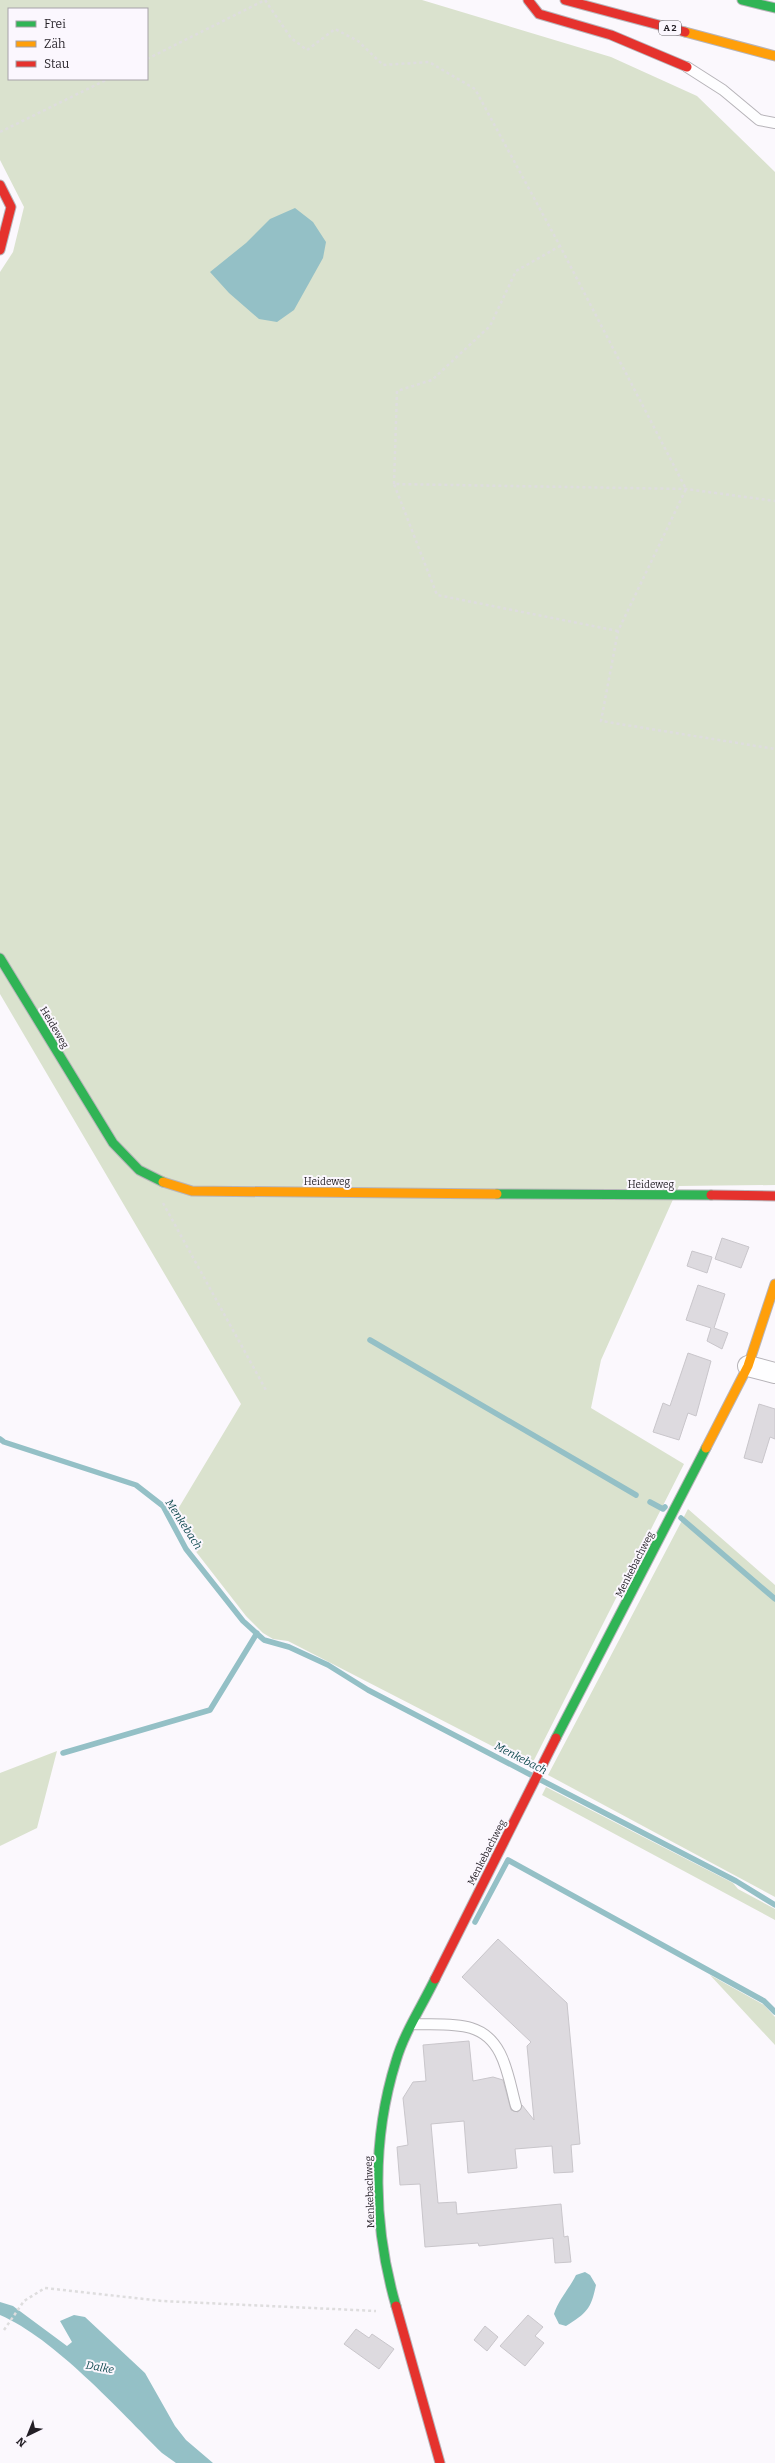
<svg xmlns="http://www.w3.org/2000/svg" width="775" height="2463" font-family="Bitter,serif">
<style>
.green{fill:#dae2ce;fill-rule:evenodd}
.water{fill:#94c0c6}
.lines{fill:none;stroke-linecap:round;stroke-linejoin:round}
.stream{stroke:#94c0c6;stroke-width:5.5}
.building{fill:#dddadf;stroke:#c9c6cb}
.lane-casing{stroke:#b7b4b9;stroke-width:12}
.street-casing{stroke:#b7b4b9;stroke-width:22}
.fast-casing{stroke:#b7b4b9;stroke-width:11}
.slow-casing{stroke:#b7b4b9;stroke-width:11}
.jam-casing{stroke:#b7b4b9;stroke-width:11}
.path{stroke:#deddde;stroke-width:2.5;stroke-dasharray:3 3;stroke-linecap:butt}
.lane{stroke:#fefeff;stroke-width:10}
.street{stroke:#fefeff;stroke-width:20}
.fast{stroke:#30b455;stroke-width:9}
.slow{stroke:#ff9f0a;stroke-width:9}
.jam{stroke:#e5322d;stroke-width:9}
.labels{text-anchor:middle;stroke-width:4;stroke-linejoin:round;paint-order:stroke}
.shield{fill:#fbf7fe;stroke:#646066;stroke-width:1}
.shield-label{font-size:9px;font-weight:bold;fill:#231f25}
.street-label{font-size:10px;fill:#231f25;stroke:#fbf7fe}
.water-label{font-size:11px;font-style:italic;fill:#124b51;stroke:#fbf7fe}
</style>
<rect width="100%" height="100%" fill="#fbf8fd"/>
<!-- green -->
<path class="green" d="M0 0H422L611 57 697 96 775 172V1185L679 1186 601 1360 591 1408 684 1464 531 1766 288 1641 273 1639 263 1633 246 1616 190 1544 178 1509 241 1404 0 994V272L13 252 24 207 0 160ZM9 9H147V79H9Z
M688 1509 775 1585V1897L548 1775Z
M57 1751 37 1828 0 1846V1773Z
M546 1787 733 1883 738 1889 775 1909V1920L542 1795Z
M710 1975 764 2005 775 2017V2045Z"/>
<!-- water -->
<path class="water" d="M295 208 313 222 326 242 323 258 294 310 277 322 259 319 229 293 210 272 246 243 270 219Z
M585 2272 590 2275 596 2285C591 2309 587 2313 566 2326L559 2324 554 2314C559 2299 569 2289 576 2275Z
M0 2302 13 2306 67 2346 72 2342 60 2321 74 2315 85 2317 145 2373 175 2426 186 2440 213 2463H176L162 2453C120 2411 54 2338 0 2315Z"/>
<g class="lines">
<!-- stream -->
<path class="stream" d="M370 1340 636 1495
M0 1439 4 1442 136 1485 163 1506 186 1549 243 1621 264 1640 289 1647 328 1665 368 1690 531 1775
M650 1502 663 1509 665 1507
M681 1518 775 1599
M63 1753 210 1710 257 1633
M539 1779 736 1881 775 1905
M475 1922 508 1860 764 2001 775 2012"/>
</g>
<!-- building -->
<path class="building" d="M722 1238 749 1247 741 1268 715 1259Z
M692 1251 712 1257 707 1273 687 1266Z
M698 1285 725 1294 714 1328 728 1333 722 1349 707 1341 711 1328 686 1320Z
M688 1353 711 1361 696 1416 688 1413 679 1440 653 1432 663 1403 670 1406Z
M759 1404 775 1409V1439L770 1437 762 1463 744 1458Z
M498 1939 567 2003 580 2144 571 2145 573 2172 554 2173 552 2146 515 2149 517 2168 468 2173 464 2121 431 2124 438 2203 456 2202 457 2214 561 2204 564 2237 568 2236 571 2262 555 2263 553 2238 479 2246 478 2243 425 2247 420 2184 400 2185 397 2147 408 2145 403 2098 413 2082 426 2081 423 2045 469 2041 473 2081 493 2077 503 2080 511 2110 518 2112 522 2105 534 2120 527 2046 531 2042 462 1977Z
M528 2315 543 2327 535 2336 544 2343 525 2366 500 2346Z
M485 2326 498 2337 487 2351 474 2340Z
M356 2329 369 2338 372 2334 394 2349 379 2369 344 2344Z"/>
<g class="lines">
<defs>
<path id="lane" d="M687 67 723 90 759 120 775 123
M413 2024C431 2025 454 2023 471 2028 505 2038 508 2078 516 2106"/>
<path id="street" d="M748 1366 775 1373"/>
<path id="fast" d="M742 0 775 8
M0 958 113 1143 139 1170 163 1182
M497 1194 711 1195
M556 1738 706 1448
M396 2306C373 2226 371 2141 396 2061 404 2033 422 2006 435 1979"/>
<path id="slow" d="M685 32 775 56
M163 1182 192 1191 497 1194
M706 1448 748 1366 775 1284"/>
<path id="jam" d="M528 0 539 14 611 35 687 67
M565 0 685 32
M0 185 11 207 0 250
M711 1195 775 1196
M435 1979 556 1738
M396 2306 440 2463"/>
</defs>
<!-- lane casing -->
<use href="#lane" class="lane-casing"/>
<!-- street casing -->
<use href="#street" class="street-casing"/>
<!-- fast casing -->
<use href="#fast" class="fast-casing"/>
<!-- slow casing -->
<use href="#slow" class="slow-casing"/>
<!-- jam casing -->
<use href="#jam" class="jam-casing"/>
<!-- path -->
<path class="path" d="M147 59 265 0 291 38 307 50 335 29 358 41 383 65 429 62 475 89 560 246 686 489 618 631 601 721 775 749
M0 132 108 79
M394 484 397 391 432 380 490 326 516 271 560 246
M618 631 437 595 394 484 686 489 775 501
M163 1203 267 1392
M4 2330 24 2301 45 2288 162 2301 376 2311"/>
<!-- lane -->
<use href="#lane" class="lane"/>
<!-- street -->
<use href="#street" class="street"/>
<!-- fast -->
<use href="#fast" class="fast"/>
<!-- slow -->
<use href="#slow" class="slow"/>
<!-- jam -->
<use href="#jam" class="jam"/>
</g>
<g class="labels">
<!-- shield labels -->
<rect class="shield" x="659" y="21" width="22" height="14" rx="3"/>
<g class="shield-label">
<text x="670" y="31">A 2</text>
</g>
<!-- street labels -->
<g class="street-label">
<text transform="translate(55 1027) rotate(59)" y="4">Heideweg</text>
<text x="327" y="1185">Heideweg</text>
<text x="651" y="1188">Heideweg</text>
<text transform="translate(634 1564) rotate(-63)" y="4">Menkebachweg</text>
<text transform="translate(486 1852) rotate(-63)" y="4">Menkebachweg</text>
<text transform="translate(369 2192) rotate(-92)" y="4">Menkebachweg</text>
</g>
<!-- water labels -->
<g class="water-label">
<text transform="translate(184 1524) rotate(57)" y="4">Menkebach</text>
<text transform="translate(521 1758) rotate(27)" y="4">Menkebach</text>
<text transform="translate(100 2367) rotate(10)" y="4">Dalke</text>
</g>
</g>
<!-- legend -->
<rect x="8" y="8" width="140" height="72" fill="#fbf7fe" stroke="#a5a1a7"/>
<rect x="16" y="21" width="20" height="6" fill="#30b455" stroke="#a5a1a7"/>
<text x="44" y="28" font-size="12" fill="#231f25">Frei</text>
<rect x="16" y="41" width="20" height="6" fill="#ff9f0a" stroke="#a5a1a7"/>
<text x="44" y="48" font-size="12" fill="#231f25">Zäh</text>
<rect x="16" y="61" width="20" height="6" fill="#e5322d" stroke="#a5a1a7"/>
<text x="44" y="68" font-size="12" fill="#231f25">Stau</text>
<!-- north arrow -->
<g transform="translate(28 2435) rotate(223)" stroke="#fbf7fe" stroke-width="3" paint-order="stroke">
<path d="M0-3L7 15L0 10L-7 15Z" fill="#231f25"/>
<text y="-6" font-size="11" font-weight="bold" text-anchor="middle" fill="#231f25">N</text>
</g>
</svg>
